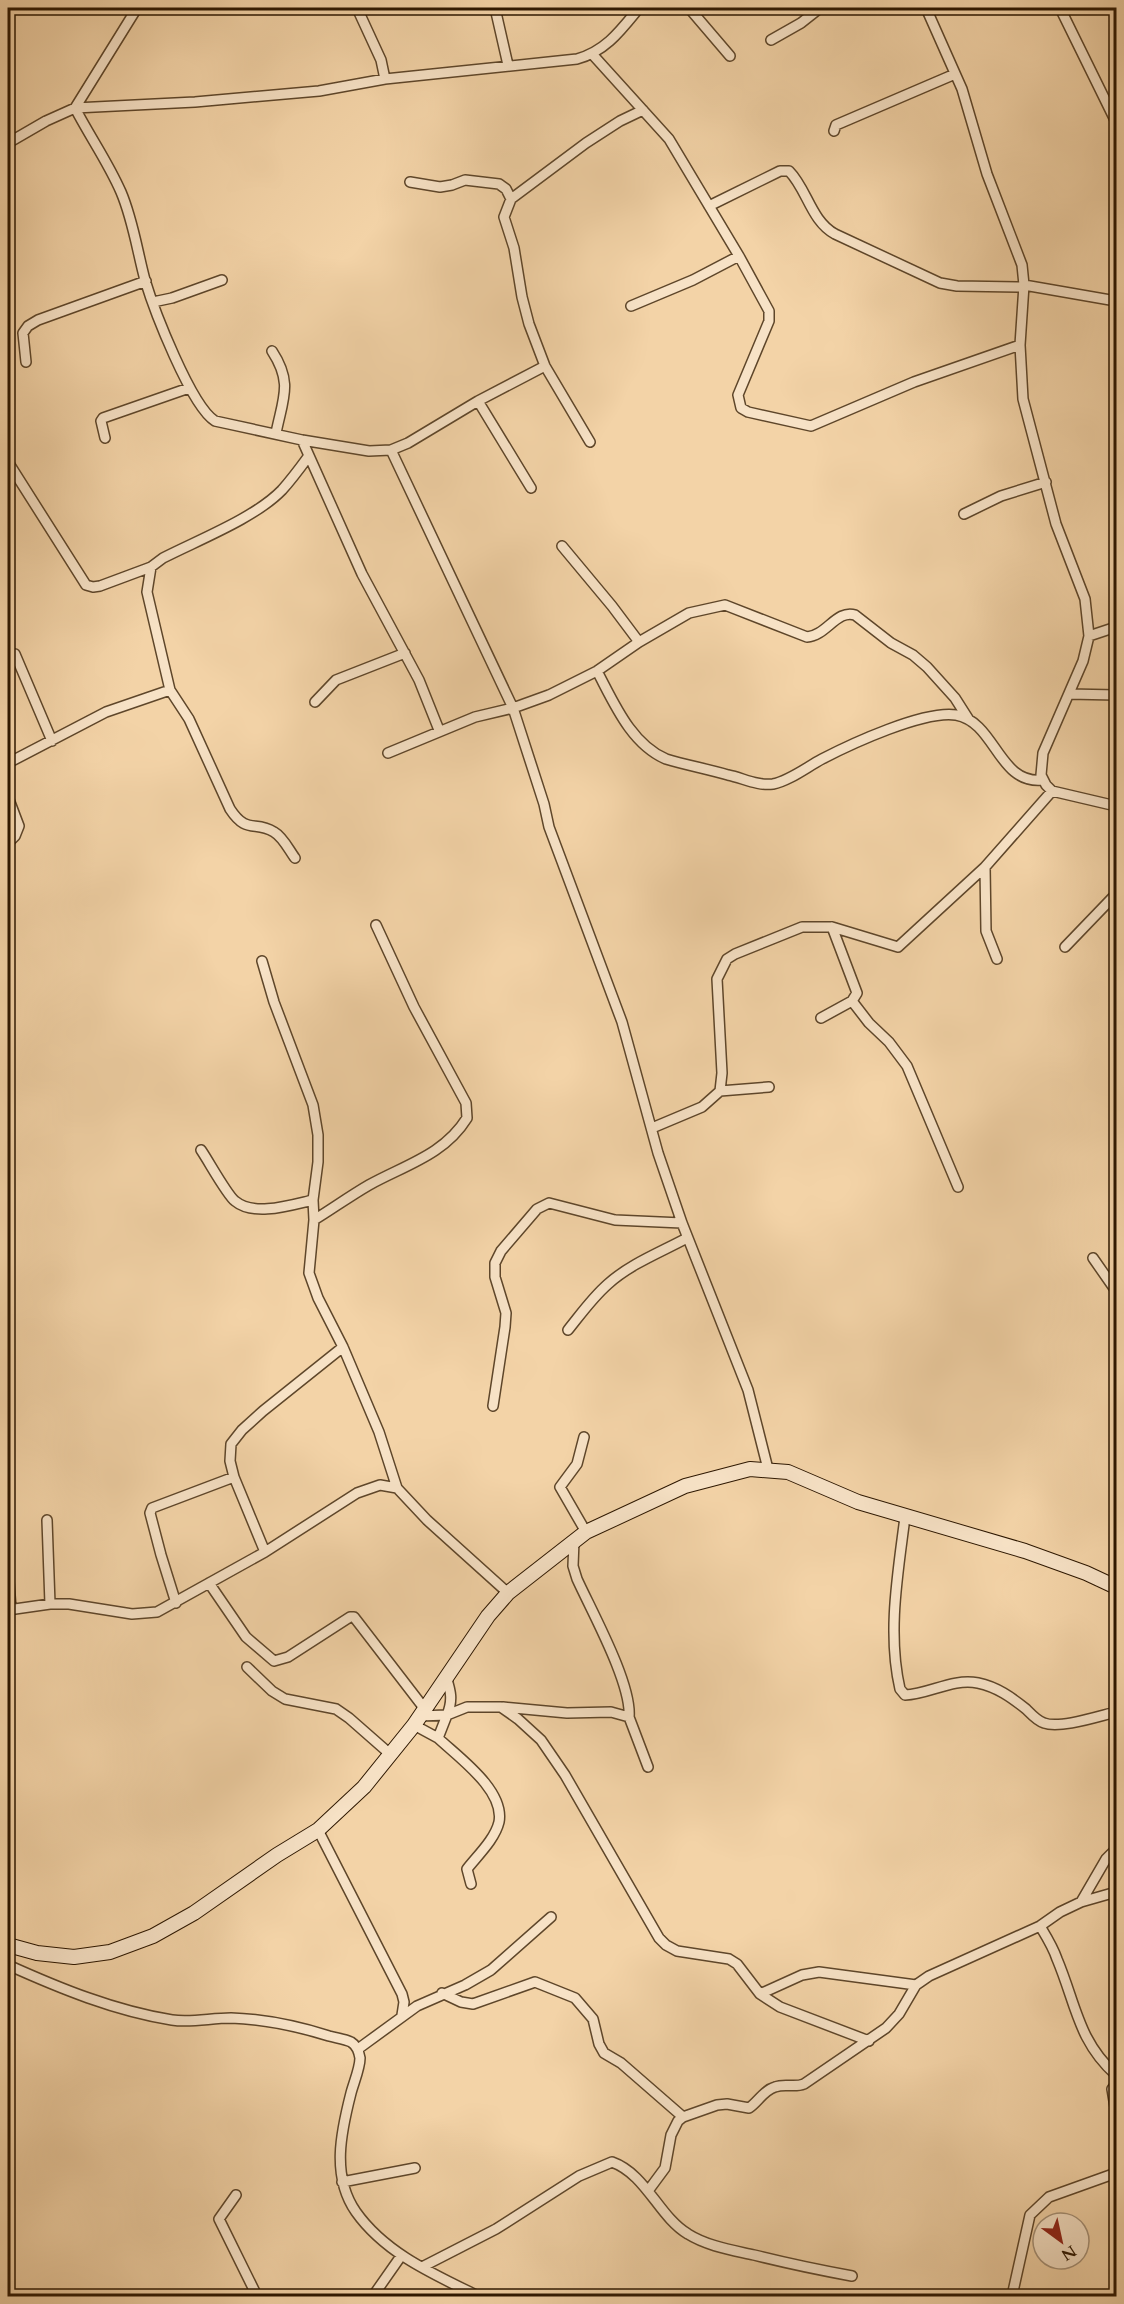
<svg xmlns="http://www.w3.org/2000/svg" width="1124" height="2304" font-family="Cardo,serif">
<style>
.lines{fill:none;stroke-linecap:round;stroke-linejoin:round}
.street-casing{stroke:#5e462a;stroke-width:12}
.secondary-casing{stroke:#2d1700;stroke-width:16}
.street{stroke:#f7e2c6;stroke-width:9}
.secondary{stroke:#f7e2c6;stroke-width:14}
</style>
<rect width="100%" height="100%" fill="#f3d3a7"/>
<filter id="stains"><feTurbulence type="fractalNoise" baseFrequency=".00333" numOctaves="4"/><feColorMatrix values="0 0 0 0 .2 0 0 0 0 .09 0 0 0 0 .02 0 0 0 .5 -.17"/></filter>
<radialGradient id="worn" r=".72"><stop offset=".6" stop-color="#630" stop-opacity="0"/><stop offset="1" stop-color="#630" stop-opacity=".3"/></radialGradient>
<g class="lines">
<defs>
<path id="street" d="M137 8 75 108C90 137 108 162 121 192 133 220 137 250 145 280 154 310 191 406 215 421L302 440 369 451 391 450 408 443 478 401 545 366
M357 8 381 60 385 79
M495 8 508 65
M689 8 730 56
M926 8 962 89 987 174 1022 265 1024 285 1020 345 1023 399 1056 524 1085 599 1089 636 1083 661 1043 753 1041 775 1046 785 1052 791 1116 806
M1060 8 1116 122
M771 40 801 23 820 8
M593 55 669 139 739 256 769 311V321L738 395 741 408 748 412 811 426 914 382 1020 345
M834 131 836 125 955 74
M8 143 46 121 75 108 195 102 319 91 385 79 577 59C606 51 621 30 639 8
M410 182 440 187 452 185 465 180 499 184 506 189 511 199
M709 206 780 171H789C807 189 811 221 835 234L940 283 957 286 1024 287
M1024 285 1116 301
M153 302 172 298 222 280
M631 306 693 280 739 256
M272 351C293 383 283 398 276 433
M26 362 23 333 28 326 38 320 146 281
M478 401 531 488
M105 438 101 421 103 418 189 388
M302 440 362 574 419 680 439 730
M590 442 545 366 529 324 522 297 514 248 504 217 511 199 586 143 620 121 643 110
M391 450 513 708 544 804 549 827 622 1022 658 1153 682 1223 748 1390 768 1469
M8 462 86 585 93 587 100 586 151 567
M964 514 1001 496 1046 482
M562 546 612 606 639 642
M1089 636 1116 627
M15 654 52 741
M597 671C614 703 631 744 666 759 686 765 707 769 728 775 743 778 757 786 773 784 789 781 807 767 822 759 851 744 924 710 956 715 996 722 998 785 1043 780
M1069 694 1116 695
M315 702 336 680 405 653
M388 753 475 717 513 708 549 695 597 671 639 642 689 613 725 605 807 637C826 636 837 609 855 615L891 643 913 655 927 667 955 698 969 720
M8 763 106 712 170 690
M8 797 19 826 15 836 8 843
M295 858C289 850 283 837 274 832 255 820 247 835 230 809L189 719 170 690 147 592 151 567 163 558C198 540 255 518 282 490 291 480 300 468 308 457
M985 867 986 931 997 959
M1065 947 1116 894
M262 961 274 1002 313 1105 318 1135V1162L313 1200 314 1220 309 1273 318 1298 343 1347 379 1432 397 1488
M852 1001 869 1023 889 1042 907 1066 958 1187
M821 1018 852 1001 857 993 832 927
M720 1091 769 1087
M652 1128 702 1107 720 1091 722 1073 717 979 727 959 735 954 802 927H832L898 947 985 867 1052 791
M201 1150C208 1160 227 1195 235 1201 254 1217 291 1205 313 1200
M314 1220C332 1209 350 1196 369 1185 405 1165 444 1155 467 1118L466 1103 414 1007 376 925
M1093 1258 1116 1291
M568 1330C581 1314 592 1298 608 1284 630 1264 661 1252 687 1238
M493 1406 505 1327 506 1313 495 1277V1263L501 1251 537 1209 549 1203 615 1220 682 1223
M584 1437 577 1464 560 1487 586 1532
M905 1517C898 1573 887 1633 900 1689L905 1695C930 1694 952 1678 978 1683 997 1687 1011 1697 1026 1709 1031 1714 1037 1721 1044 1723 1060 1729 1099 1716 1116 1712
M47 1520 50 1604
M574 1540 573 1566 577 1579C592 1612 632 1684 629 1717
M265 1552 234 1477 230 1461 231 1444 242 1430 263 1411 343 1347
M8 1568 11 1609
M209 1583 246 1637 274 1661 288 1657 350 1617H354L424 1708
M176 1603 161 1555 150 1513 152 1508 234 1477
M8 1610 50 1604H69L132 1614 157 1612 265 1552 357 1493 380 1485 397 1488 427 1520 508 1593
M247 1667 272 1691 285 1699 336 1709 349 1718 390 1754
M503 1707 567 1713 611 1712 629 1717 648 1767
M419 1716 447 1715C453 1700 451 1692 446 1676
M414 1725 438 1738 447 1715 467 1707H501L518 1719 541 1740 565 1775 659 1938 666 1945 677 1951 729 1959 737 1964 760 1994 780 2007 869 2041
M438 1738C458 1757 505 1790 499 1822 495 1839 478 1855 467 1869L471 1884
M318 1830 402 1994 404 2002 402 2015
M1081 1902 1106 1859 1116 1849
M1040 1926C1046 1936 1053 1947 1057 1959 1076 2004 1078 2041 1116 2075
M8 1965C59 1988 115 2011 172 2020 191 2023 211 2018 231 2018 264 2019 297 2026 329 2036 336 2038 345 2039 351 2042 356 2045 359 2052 360 2058 360 2068 354 2082 351 2093 341 2132 331 2176 356 2212 385 2253 433 2274 478 2296
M442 1993 461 2002 473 2004 535 1982 575 1998 593 2019 599 2044 604 2053 621 2063 683 2117
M760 1994 802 1975 819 1972 916 1985
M358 2049 417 2006 465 1985 491 1970 551 1917
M1116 2084 1112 2089 1116 2113
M342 2182 415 2168
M648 2191 665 2168 671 2135 678 2121 683 2117 717 2105 727 2104 749 2108C758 2102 764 2090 775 2087 785 2083 794 2088 804 2084L886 2028 899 2014 916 1985 929 1976 1040 1926 1060 1912 1081 1902 1116 1892
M236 2195 219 2219 257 2296
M422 2267 496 2229 579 2176 612 2162C646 2174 659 2217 688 2234 707 2246 732 2250 754 2255 786 2263 819 2270 852 2276
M373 2296 401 2256
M1012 2296 1030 2215 1049 2197 1116 2173"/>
<path id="secondary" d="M8 1945 37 1953 74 1957 110 1952 153 1936 194 1913 277 1855 318 1830 364 1787 414 1725 488 1616 508 1593 586 1532 685 1486 750 1469 788 1472 858 1502 1025 1551 1086 1573 1116 1587"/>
</defs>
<!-- street casing -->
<use href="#street" class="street-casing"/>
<!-- secondary casing -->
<use href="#secondary" class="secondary-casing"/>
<!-- street -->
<use href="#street" class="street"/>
<!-- secondary -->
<use href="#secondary" class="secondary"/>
</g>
<!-- margin -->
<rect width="1124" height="2304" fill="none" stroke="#f3d3a7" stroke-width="30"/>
<rect x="9" y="9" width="1106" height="2286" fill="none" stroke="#2d1700" stroke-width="3"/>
<rect x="15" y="15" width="1094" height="2274" fill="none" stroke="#2d1700" stroke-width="1.5"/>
<!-- north arrow -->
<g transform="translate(1061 2241) rotate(147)"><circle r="28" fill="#f7e2c6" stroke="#a69177" stroke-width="1.5"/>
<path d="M0-4.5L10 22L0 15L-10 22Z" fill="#8f2418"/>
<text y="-9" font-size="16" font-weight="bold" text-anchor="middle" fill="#2d1700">N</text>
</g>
<rect width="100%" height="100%" filter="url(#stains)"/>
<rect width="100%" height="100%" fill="url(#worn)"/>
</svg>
